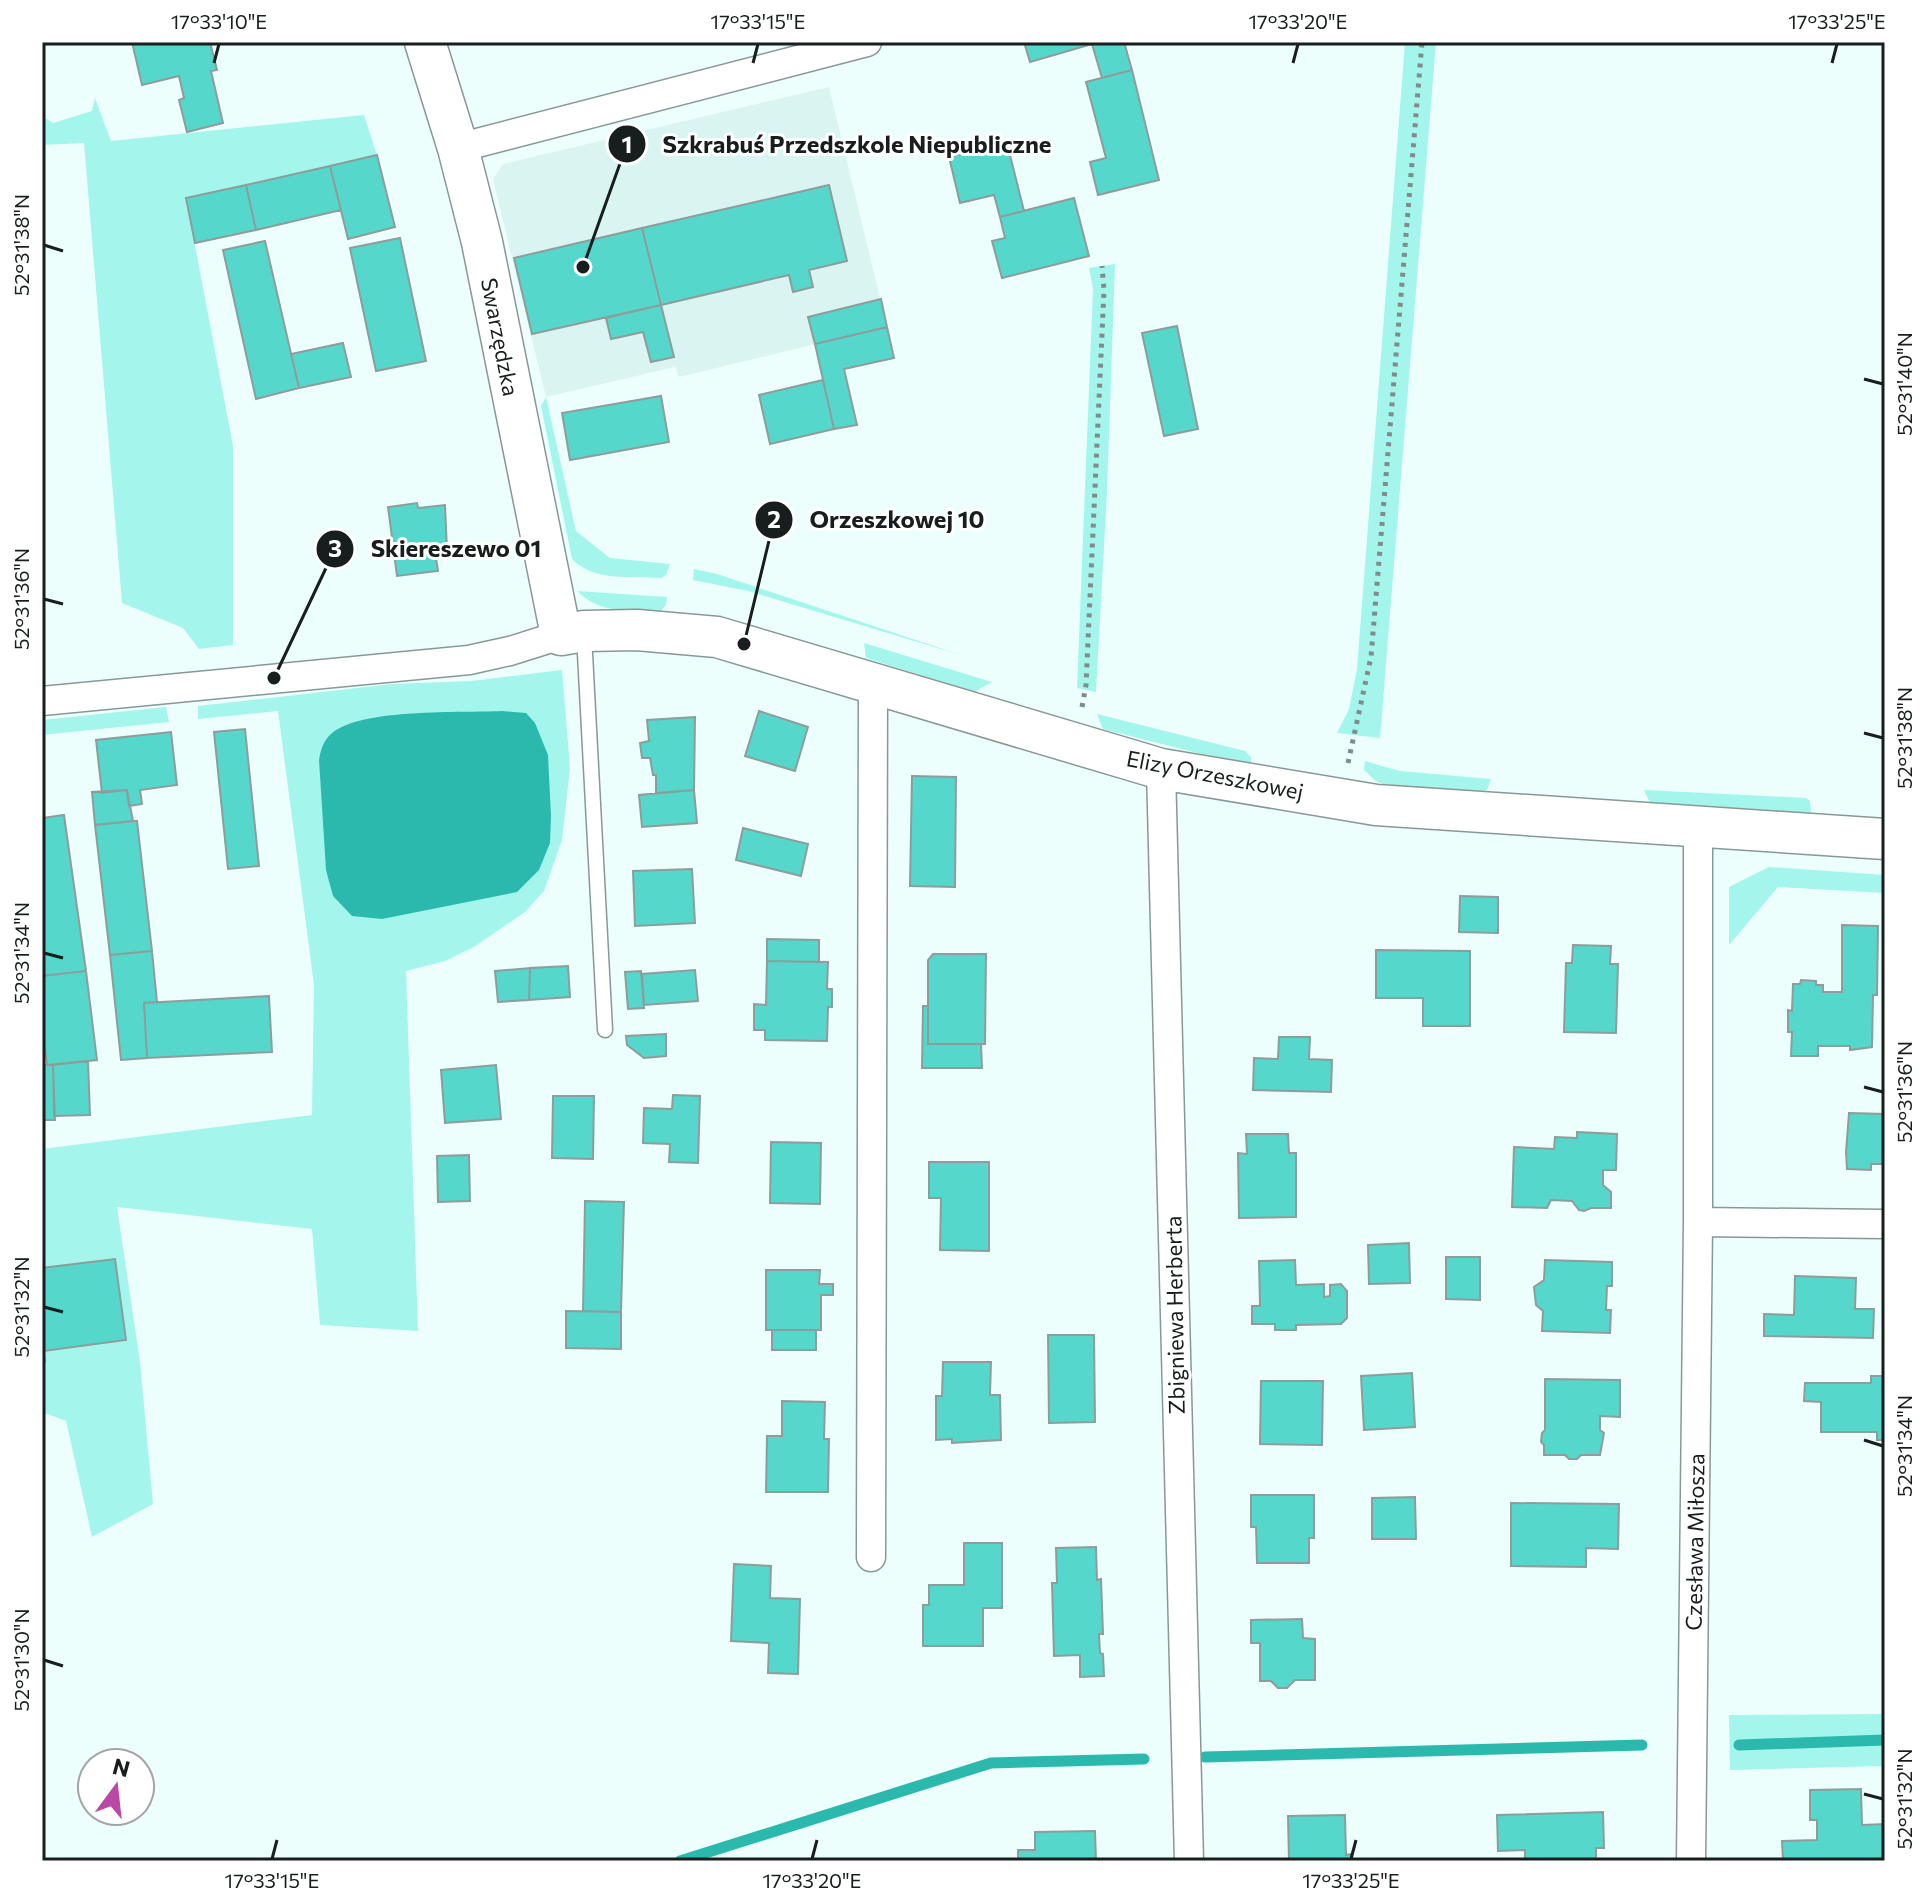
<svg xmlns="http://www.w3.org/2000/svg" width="1927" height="1903" font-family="Commissioner,sans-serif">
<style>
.built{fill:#daf5f1}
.green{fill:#a4f6ec}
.water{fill:#2bb9ad}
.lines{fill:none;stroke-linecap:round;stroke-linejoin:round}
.stream{stroke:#2bb9ad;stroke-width:11}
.building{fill:#55d8cb;stroke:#8d9d9b;stroke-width:2}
.lane-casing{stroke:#889896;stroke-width:17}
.street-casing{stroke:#889896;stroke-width:31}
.secondary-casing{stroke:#889896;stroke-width:43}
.path{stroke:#808c8a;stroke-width:5;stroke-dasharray:4 6;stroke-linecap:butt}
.lane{stroke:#fff;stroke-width:14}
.street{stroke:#fff;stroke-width:28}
.secondary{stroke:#fff;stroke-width:40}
.ticks{fill:none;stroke:#181e1d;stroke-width:3}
.labels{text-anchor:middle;stroke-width:6;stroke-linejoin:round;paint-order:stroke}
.street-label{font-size:22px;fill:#181e1d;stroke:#fff}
.leader{fill:none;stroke:#181e1d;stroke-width:3}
.callout-dot{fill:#181e1d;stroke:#fff;stroke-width:3}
.mark-label{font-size:24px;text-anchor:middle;font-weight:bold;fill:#fff}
.callout-label{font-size:24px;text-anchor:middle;font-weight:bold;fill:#181e1d;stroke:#fff;stroke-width:6;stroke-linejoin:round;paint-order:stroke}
.neatline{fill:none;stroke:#181e1d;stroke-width:3}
.ticks-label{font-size:20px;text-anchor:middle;fill:#181e1d}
</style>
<rect width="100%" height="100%" fill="#edfffc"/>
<!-- built -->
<path class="built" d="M829 87 887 327 679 377 675 367 546 397 493 179 503 164Z"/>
<!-- green -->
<path class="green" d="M1405 42H1436L1380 738 1337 733 1349 709 1357 669Z
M95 98 111 141 364 115 377 155 186 198 233 446V645L199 649 183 628 122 603 84 143 42 145V116L53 123 92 111Z
M1115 264 1107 492 1096 692 1077 688 1093 288 1089 268Z
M546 397 576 531 610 558 670 564 666 575 661 578C632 576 594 582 572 559L541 406Z
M694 569 717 574 961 655 748 591 693 580Z
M577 591 667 597 666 605 661 611C629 610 601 615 577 591Z
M864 643 992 682 974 692 866 658Z
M562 670 570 768 562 840 544 891 525 912 474 947 445 961 406 971 418 1331 320 1325 312 1229 117 1207 140 1362 153 1504 92 1537 66 1421 42 1412V1149L312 1115 314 985 278 711 198 719V706L392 684 471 681Z
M166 707 169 722 42 735V720Z
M1097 714 1245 751 1251 757V763L1209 756 1103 729Z
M1365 761 1400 771 1491 779 1487 790 1477 793 1387 785 1377 782 1364 770Z
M1644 790 1806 798 1810 801 1811 813 1651 805Z
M1769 867 1885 875V893L1778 887 1729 945V887Z
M1885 1714V1766L1730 1770 1729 1715Z"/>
<!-- water -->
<path class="water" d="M502 711 526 713 535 723 548 755 551 816 550 843 539 870 517 892 382 919 352 916 333 896 326 870 319 760C321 749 323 741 332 733 363 708 461 713 502 711Z"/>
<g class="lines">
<!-- stream -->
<path class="stream" d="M1739 1745 1885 1740
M1205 1757 1642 1745
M680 1861 991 1763 1144 1759"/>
</g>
<!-- building -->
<path class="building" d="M132 42H210L217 70 211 71 223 123 187 132 179 100 184 98 179 76 142 85Z
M1024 42H1124L1132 70 1102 78 1092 44 1030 62Z
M1132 70 1159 180 1098 195 1090 162 1106 158 1086 82Z
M1007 143 1024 211 1000 217 994 195 960 203 949 157Z
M377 155 395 227 348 239 330 166Z
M330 166 341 210 256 230 246 185Z
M246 185 256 230 195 243 186 198Z
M829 185 847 261 809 270 813 287 793 292 789 275 661 305 642 228Z
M1074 198 1089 256 1002 278 992 241 1005 238 1000 217Z
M642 228 661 305 532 334 514 258Z
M400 238 426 361 376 371 350 248Z
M265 241 299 388 256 399 223 250Z
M881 299 887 327 815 344 808 317Z
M661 305 674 357 651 362 643 332 611 339 606 318Z
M1177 326 1198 429 1164 436 1142 333Z
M887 327 894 358 844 369 857 425 834 429 815 344Z
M343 343 351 377 299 388 291 354Z
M823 380 834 429 770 444 759 395Z
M661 396 669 442 570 460 562 413Z
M417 503 418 508 445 505 447 551 435 552 438 571 397 576 388 507Z
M759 711 808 727 795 771 745 756Z
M695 717 694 790 656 793V775H653L650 758H642L640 743 649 741 647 720Z
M245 729 259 866 228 869 214 732Z
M171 732 177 785 140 790 142 804 129 806 127 790 102 793 96 740Z
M912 776 956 777 955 887 910 886Z
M127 790 133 821 95 825 92 792Z
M694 790 697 823 642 827 639 795Z
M64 815 86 971 43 976 42 818Z
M133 821H137L152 951 110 955 95 825Z
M743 828 808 844 801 876 736 860Z
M692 869 695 923 635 926 633 871Z
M1460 896 1498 897V933L1459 932Z
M1842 925 1878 926 1877 995H1873L1872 1047 1850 1050V1046H1818V1056H1791L1792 1032H1788V1010L1792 1011 1793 984H1800L1801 980 1816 981V985H1823V992H1842Z
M767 939 819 940V962L767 961Z
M1573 945 1611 946 1610 964H1618L1616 1033 1564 1032 1566 963H1572Z
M1376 950 1470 951V1026H1423V998H1376Z
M152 951 157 1002 144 1003 147 1058 121 1060 110 955Z
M933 954H986L985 1044H928V960Z
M767 961 828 962 827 989H832V1007H828L827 1041 765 1040V1030H754V1004L766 1005Z
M568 966 570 997 529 1000 530 968Z
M530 968 529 1000 498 1002 495 971Z
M695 970 698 1001 644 1005 642 974Z
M86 971 97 1060 47 1065 42 1023V976Z
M641 971 644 1008 628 1009 625 972Z
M269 996 272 1052 147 1058 144 1003Z
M923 1006H928V1044H981L982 1068H922Z
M666 1034V1056L644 1058 627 1045 626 1036Z
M1279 1037H1310L1309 1059 1332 1060 1331 1092 1253 1090 1254 1058 1278 1059Z
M88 1061 90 1115 54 1116 53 1065Z
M42 1065H53L55 1120H42Z
M496 1065 501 1119 445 1123 441 1070Z
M673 1095 700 1096 698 1163 669 1162 670 1144 643 1143 644 1108 672 1109Z
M553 1096H594L593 1159 552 1158Z
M1849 1113 1885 1114V1164H1871V1170L1847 1169 1846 1152Z
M1577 1132 1617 1134 1616 1170H1603V1185L1611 1192V1208H1591L1584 1211 1579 1210 1572 1201 1551 1200 1547 1208 1512 1207 1514 1147 1554 1149 1555 1137 1577 1138Z
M1246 1134H1288L1289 1153H1296V1217L1239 1218 1238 1153 1247 1154Z
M771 1142 821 1143 820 1204 770 1203Z
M469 1155 470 1201 438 1202 437 1156Z
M929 1162H989V1251L940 1250 941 1198H929Z
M585 1201 624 1202 621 1312 583 1311Z
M1409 1243 1410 1283 1369 1284 1368 1245Z
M1446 1257H1480V1300L1446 1299Z
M115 1259 126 1340 43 1351 45 1361 42 1362V1268Z
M1295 1260 1296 1285 1324 1284V1297L1330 1296V1285L1341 1284 1347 1291V1318L1341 1324 1296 1325V1330H1275V1324H1252V1306H1260L1259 1261Z
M1545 1260 1612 1262V1286H1607L1606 1310H1611L1610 1333 1542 1331 1543 1311 1536 1305 1534 1287 1544 1280Z
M766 1270H820L819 1284H833V1295H821V1330H766Z
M1795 1276 1856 1278 1855 1309H1874L1873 1338 1764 1336V1314L1794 1315Z
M566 1311 621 1312V1349L566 1348Z
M772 1330H816V1350H772Z
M1048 1335H1094L1095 1422 1049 1423Z
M943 1362H991L990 1395H1000L1001 1440 952 1443V1439L936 1440V1396H942Z
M1412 1373 1415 1427 1364 1430 1361 1376Z
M1871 1376H1885V1440H1877V1432H1821V1402L1804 1401 1805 1383H1871Z
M1545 1379 1620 1380V1417L1600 1416V1430L1604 1433 1600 1455H1581L1577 1459H1569L1565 1455H1544V1445L1541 1442 1542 1433 1545 1430Z
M1261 1381H1323L1322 1445 1260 1444Z
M782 1401 825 1402 824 1439H829L828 1492H766L767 1436H782Z
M1251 1495H1314V1538H1309V1563H1257L1256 1527H1251Z
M1415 1497 1416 1539H1372V1498Z
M1511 1503 1619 1504 1618 1549 1586 1548V1567L1511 1566Z
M964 1543H1002V1608H983V1646H923V1605H929V1585H964Z
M1096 1547 1097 1580 1101 1579 1103 1634H1099L1100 1653 1103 1654 1104 1676 1080 1677V1655L1054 1656 1052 1583H1057L1056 1548Z
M734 1564 771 1566 770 1598 800 1599 798 1674 768 1673 769 1643 731 1641Z
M1302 1619 1303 1638 1315 1639V1680H1295L1287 1688H1278L1271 1681H1260V1643H1251V1620Z
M1861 1789 1862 1825 1885 1824V1861H1783L1782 1841 1817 1840V1820H1810V1790Z
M1603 1812 1604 1848H1596V1860L1599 1861H1525V1850L1498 1851 1497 1815Z
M1345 1815 1346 1855 1351 1854V1861H1289L1288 1816Z
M1095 1831 1096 1861H1018V1850H1035V1832Z"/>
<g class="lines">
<defs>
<path id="lane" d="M584 635 605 1030"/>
<path id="street" d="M458 148 867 42
M42 701 469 660 510 651 561 635
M1161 769 1189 1861
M1698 1222 1885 1224
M871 1557 873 684
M1691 1861 1698 1222V828"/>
<path id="secondary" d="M425 42 458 148 482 242 561 635 584 631 637 630 717 637 1161 769 1376 805 1885 839"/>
</defs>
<!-- lane casing -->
<use href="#lane" class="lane-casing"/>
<!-- street casing -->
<use href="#street" class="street-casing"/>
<!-- secondary casing -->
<use href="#secondary" class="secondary-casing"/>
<!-- path -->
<path class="path" d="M1082 707 1086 685 1104 290 1102 266
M1348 763 1371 657 1422 42"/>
<!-- lane -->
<use href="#lane" class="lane"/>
<!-- street -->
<use href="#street" class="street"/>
<!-- secondary -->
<use href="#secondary" class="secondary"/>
</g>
<!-- ticks -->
<path class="ticks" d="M214 63 219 44M753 63 758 44M1293 63 1298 44M1832 63 1837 44M44 245 63 251M1864 379 1883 384M44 599 63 604M1864 733 1883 738M44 953 63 958M1864 1087 1883 1092M44 1307 63 1312M1864 1440 1883 1446M44 1660 63 1666M1864 1794 1883 1799M272 1859 277 1840M812 1859 817 1840M1351 1859 1356 1840"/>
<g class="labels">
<!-- street labels -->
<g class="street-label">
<text transform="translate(500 337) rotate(79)" y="8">Swarzędzka</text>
<text transform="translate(1215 775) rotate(11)" y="8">Elizy Orzeszkowej</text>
<text transform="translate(1175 1315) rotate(-91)" y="8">Zbigniewa Herberta</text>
<text transform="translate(1695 1542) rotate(-89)" y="8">Czesława Miłosza</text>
</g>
</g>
<!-- callouts -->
<path class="leader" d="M583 267L627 144M744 644L774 520M274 678L335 549"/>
<g class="callout-dot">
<circle cx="583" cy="267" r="8"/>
<circle cx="744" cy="644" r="8"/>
<circle cx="274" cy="678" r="8"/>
<circle cx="627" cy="144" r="20"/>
<circle cx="774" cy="520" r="20"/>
<circle cx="335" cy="549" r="20"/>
</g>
<g class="mark-label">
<text x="627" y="153">1</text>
<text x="774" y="528">2</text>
<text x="335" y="557">3</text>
</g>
<g class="callout-label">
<text x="857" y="153">Szkrabuś Przedszkole Niepubliczne</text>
<text x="897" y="528">Orzeszkowej 10</text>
<text x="456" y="557">Skiereszewo 01</text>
</g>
<!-- border -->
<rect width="1927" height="1903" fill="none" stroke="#ffffff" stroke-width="88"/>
<!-- north arrow -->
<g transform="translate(116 1787) rotate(15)"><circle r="38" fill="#ffffff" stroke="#a3a5a5" stroke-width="2"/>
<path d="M0-6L14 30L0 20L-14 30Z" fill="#ba48a4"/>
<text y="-12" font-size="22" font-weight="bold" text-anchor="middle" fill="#181e1d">N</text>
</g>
<rect x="44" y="44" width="1839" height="1815" class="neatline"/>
<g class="ticks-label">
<text x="219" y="29">17°33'10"E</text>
<text x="758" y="29">17°33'15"E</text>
<text x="1298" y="29">17°33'20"E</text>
<text x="1837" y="29">17°33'25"E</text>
<text transform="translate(22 245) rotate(-90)" y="7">52°31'38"N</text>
<text transform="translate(1905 384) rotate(-90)" y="7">52°31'40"N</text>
<text transform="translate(22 599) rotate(-90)" y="7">52°31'36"N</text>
<text transform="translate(1905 738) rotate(-90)" y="7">52°31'38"N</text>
<text transform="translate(22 953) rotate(-90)" y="7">52°31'34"N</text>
<text transform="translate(1905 1092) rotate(-90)" y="7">52°31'36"N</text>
<text transform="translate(22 1307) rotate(-90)" y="7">52°31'32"N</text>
<text transform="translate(1905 1446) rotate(-90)" y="7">52°31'34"N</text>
<text transform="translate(22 1660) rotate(-90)" y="7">52°31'30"N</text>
<text transform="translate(1905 1799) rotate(-90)" y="7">52°31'32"N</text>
<text x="272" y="1888">17°33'15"E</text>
<text x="812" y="1888">17°33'20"E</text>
<text x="1351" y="1888">17°33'25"E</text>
</g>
</svg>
